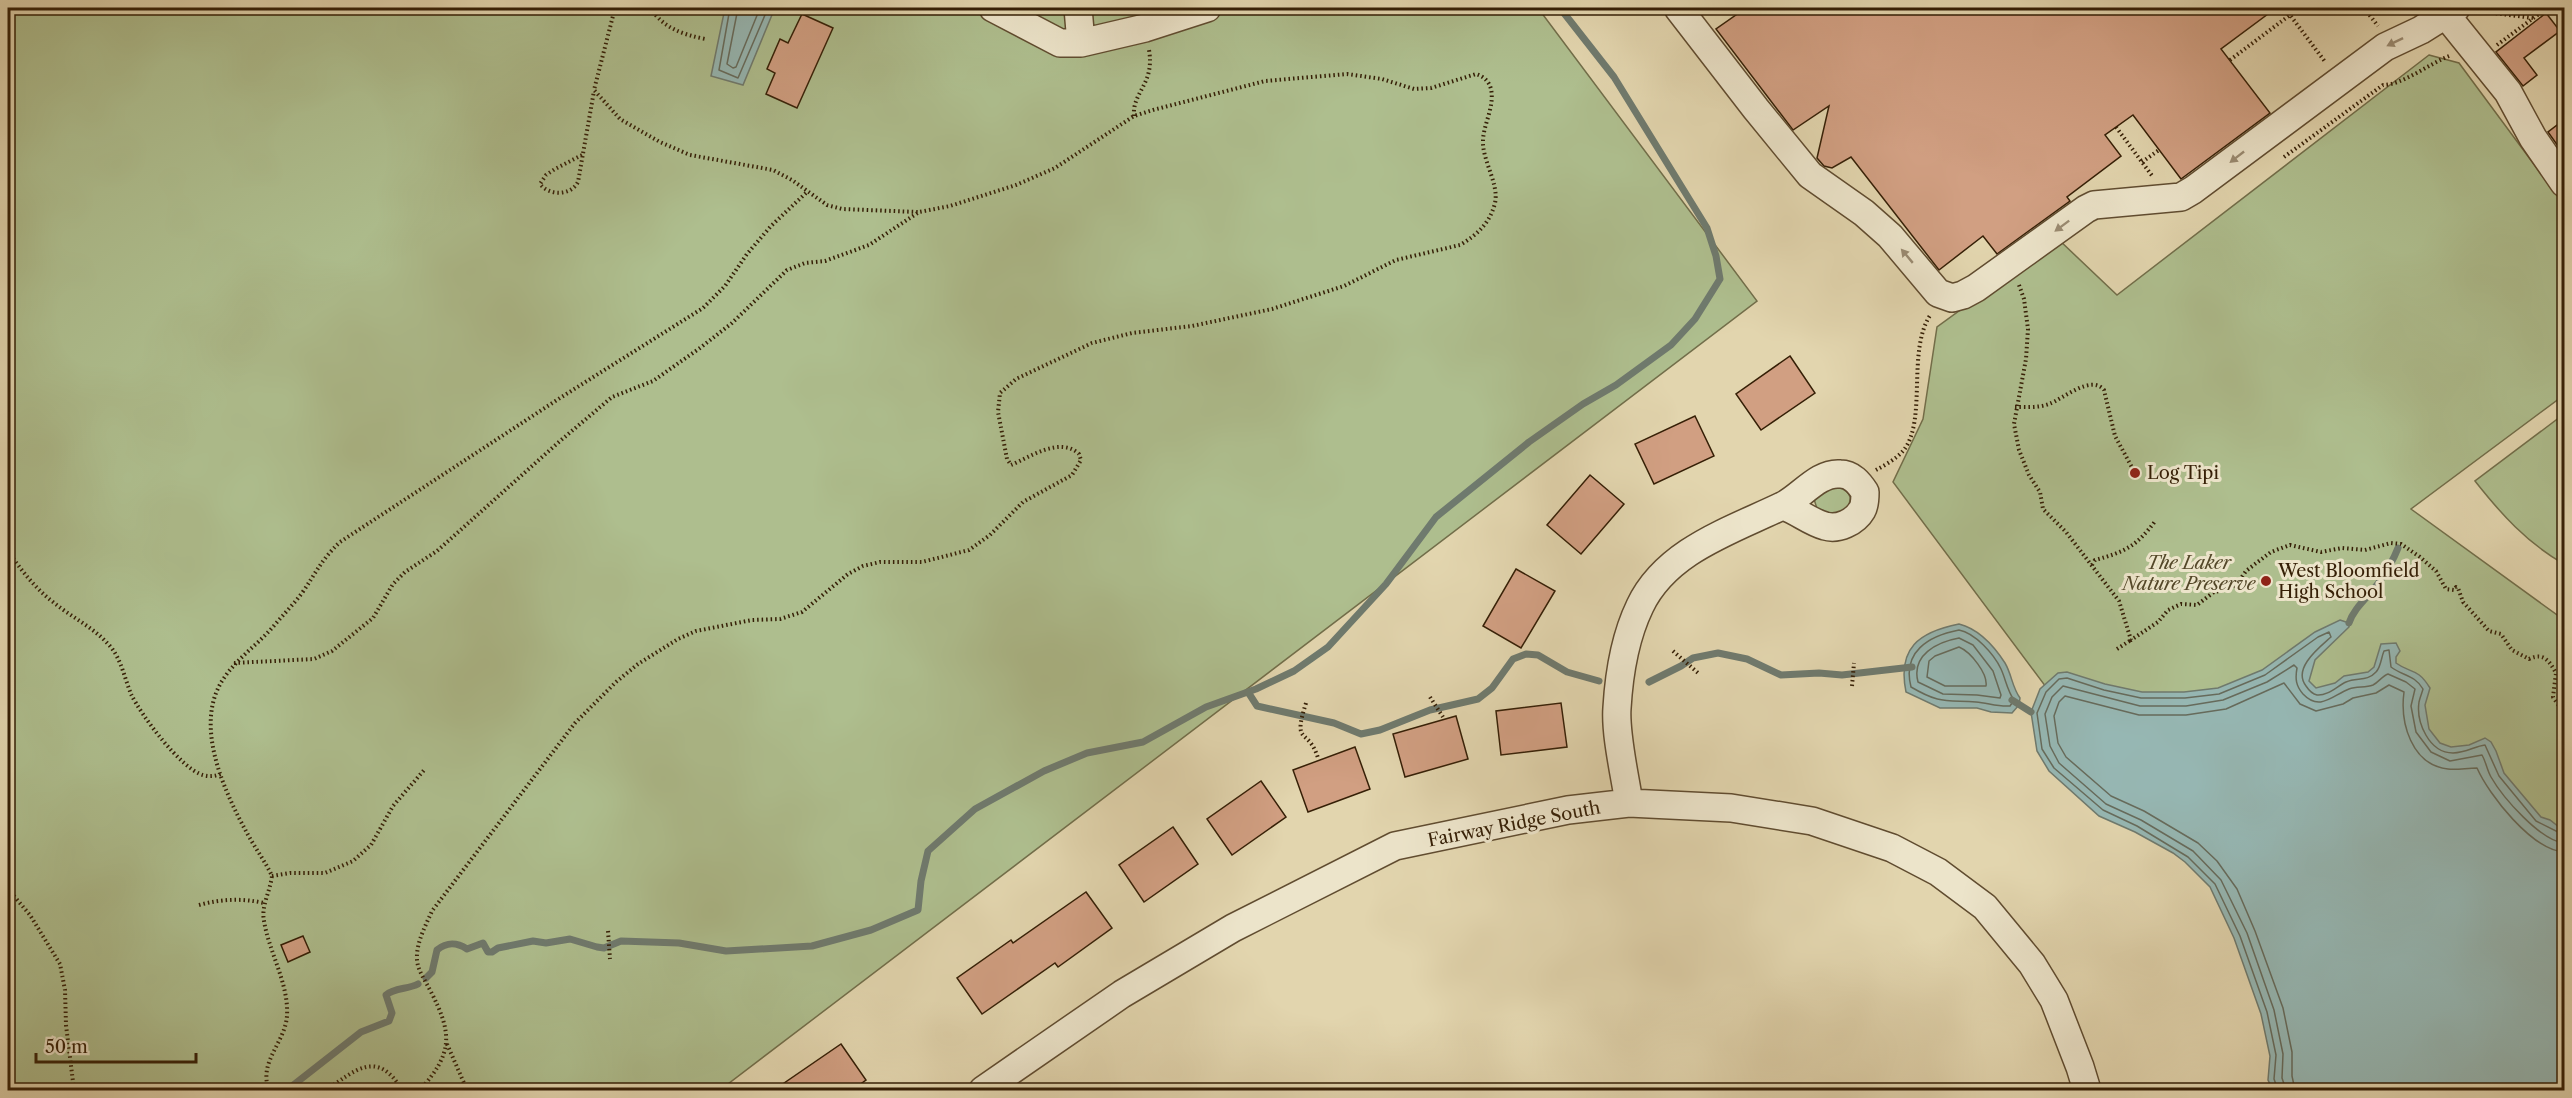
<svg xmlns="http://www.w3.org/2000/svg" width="2572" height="1098" font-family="'Libre Caslon Text',serif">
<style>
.green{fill:#aebe8e;stroke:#726e4a;stroke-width:1.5}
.water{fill:#96b7b3;stroke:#6f7a6e;stroke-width:1.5}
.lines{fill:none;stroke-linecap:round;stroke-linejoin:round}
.shore{stroke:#666b5c;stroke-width:1.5}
.stream{stroke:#6f7a6e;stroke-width:7}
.building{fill:#d19f82;stroke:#351f06;stroke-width:1.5}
.minor-casing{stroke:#604c30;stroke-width:30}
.path{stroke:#351f06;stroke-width:4;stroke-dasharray:1.5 3;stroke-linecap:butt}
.minor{stroke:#ece4ca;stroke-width:27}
.oneway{fill:#9a8b72}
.poi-dot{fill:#8f2418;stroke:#ece4ca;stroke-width:2}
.labels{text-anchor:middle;stroke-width:6;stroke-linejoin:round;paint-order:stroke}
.poi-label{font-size:18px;fill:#351f06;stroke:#ece4ca;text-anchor:start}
.park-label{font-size:18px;font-style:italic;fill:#534728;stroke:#ece4ca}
.street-label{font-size:18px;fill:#351f06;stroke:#ece4ca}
</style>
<rect width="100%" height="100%" fill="#e2d5ae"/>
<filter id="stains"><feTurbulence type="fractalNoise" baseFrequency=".00333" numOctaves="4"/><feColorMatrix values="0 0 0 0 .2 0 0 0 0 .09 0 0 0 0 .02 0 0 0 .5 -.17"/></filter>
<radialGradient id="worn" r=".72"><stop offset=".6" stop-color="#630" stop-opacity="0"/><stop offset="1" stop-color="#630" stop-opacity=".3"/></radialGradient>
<!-- green -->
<path class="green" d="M8 8H1538L1757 301 720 1090H8Z
M2429 55 2459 63 2564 205V395L2411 509 2564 620V1044L2152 829 1893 482 1923 419 1937 327 2058 239 2117 295Z
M2564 414V564C2527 543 2501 514 2475 481Z
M1837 483C1853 496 1853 496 1845 516L1818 512 1814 499Z"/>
<!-- water -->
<path class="water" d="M725 8H766L774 10 743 85 711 76Z
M2340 620 2349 623V627L2315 660 2309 681 2316 688 2335 683 2344 676 2368 672 2374 667 2381 644 2396 643 2400 651 2396 657V663C2411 674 2417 667 2430 688L2425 705 2429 729 2440 743 2451 747 2469 745 2485 738 2491 742 2496 751 2504 773 2541 817 2550 820 2564 831V1090H2273L2268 1080 2270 1056 2261 1014 2234 938 2210 887 2185 862 2173 853 2135 832 2099 816 2049 771 2037 751 2031 712 2040 689 2058 673 2067 672 2105 684 2142 692H2184L2218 688 2262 670 2315 632Z
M1959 624C1979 629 1994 646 2005 663 2012 675 2012 687 2020 698L2019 705 2012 713 1991 712 1977 708H1940L1906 692C1897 648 1919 632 1959 624Z"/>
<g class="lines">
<!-- shore -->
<path class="shore" d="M730 8 719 70 738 78 768 8
M738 8 727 64 733 68 736 67 760 8
M1959 630C1975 633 1994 654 2001 669 2006 680 2007 690 2014 700L2010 706C1998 707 1988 703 1976 702 1945 700 1940 704 1911 687 1902 652 1928 636 1959 630Z
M1959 638 1973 645 1993 671 2001 695 2000 698 1977 695 1943 694 1918 682C1911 655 1937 642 1959 638Z
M1959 647C1971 652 1988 674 1986 686H1945L1927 677 1929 661 1935 656Z
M2278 1090 2274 1079 2276 1055 2267 1012 2240 936 2215 884 2188 857 2137 826 2103 810 2054 768 2042 749 2037 713 2046 692 2059 679 2067 678 2104 690 2141 698H2185L2219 694 2265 675 2318 637 2329 632 2331 637C2320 647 2292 668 2306 686 2308 689 2312 694 2317 695 2328 696 2337 686 2346 682 2357 677 2367 682 2376 672 2381 667 2381 658 2384 651L2389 650 2391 667C2403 676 2415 675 2423 689 2422 693 2420 697 2419 702 2416 722 2429 753 2453 753 2466 753 2475 746 2485 745L2499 776 2536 821 2564 835
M2286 1090 2282 1078 2283 1054 2274 1010 2247 933 2221 880 2193 851 2141 820 2106 804 2059 763 2050 746 2045 714 2052 697 2063 686 2140 706H2186L2223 700 2267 682 2294 665 2297 668C2295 679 2296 686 2303 694 2320 712 2333 695 2349 689 2357 686 2365 688 2373 685 2379 682 2382 676 2388 674L2406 682 2415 689 2411 706 2416 732 2431 752 2450 761 2482 755C2486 762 2487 770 2491 777 2503 798 2541 841 2564 843
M2295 1090 2292 1076V1052L2283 1008 2255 931 2237 889 2217 861 2198 843 2144 811 2111 796 2066 757 2058 743 2054 716 2059 702 2065 696 2139 715H2186L2226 709 2284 683 2300 704 2316 711 2343 704 2353 698 2376 693 2389 685 2404 692C2400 722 2411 765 2448 769 2457 770 2467 768 2477 768 2489 795 2532 850 2564 852"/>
<!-- stream -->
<path class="stream" d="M2349 623C2354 608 2367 598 2377 585 2385 574 2393 561 2398 548
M1649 682 1681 666 1693 658 1718 653 1747 659 1781 675 1819 673 1842 675 1912 667
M1248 692 1257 706 1334 723 1361 734 1380 730 1430 710 1478 699 1492 688 1513 659 1526 654 1538 655 1567 672 1599 681
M2012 700 2031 712
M426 978 432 972 437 950C447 942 456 942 467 949L483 943 488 952H492L498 948 533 941 546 943 570 939 597 947 604 948 621 941 679 943 726 951 812 946 871 930 918 910 921 881 928 851 975 809 1044 771 1087 753 1143 742 1206 707 1256 689 1294 671 1328 647 1386 584 1436 517 1529 442 1583 404 1616 385 1671 345 1695 319 1720 279 1716 256 1707 228 1614 77 1560 8
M287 1090 361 1032 389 1021 392 1013 386 995C393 988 409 989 418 984"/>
</g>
<!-- building -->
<path class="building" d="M1746 8H2276L2221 49 2270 113 2181 179 2133 115 2105 135 2121 156 2067 197 2070 201 1997 254 1983 236 1939 270 1851 157 1832 168 1824 166 1817 158 1829 106 1793 130 1716 29Z
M2546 13 2560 31 2524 58 2537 75 2523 86 2496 52Z
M802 14 833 28 797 108 766 94 775 73 767 69 780 39 788 43Z
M2565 119V156L2548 132Z
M1790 356 1815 393 1761 430 1736 394Z
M1695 416 1714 456 1654 484 1635 444Z
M1590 475 1624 504 1581 554 1547 525Z
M1516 569 1555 591 1521 648 1483 626Z
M1561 703 1567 747 1501 755 1496 711Z
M1456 716 1468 759 1405 777 1393 734Z
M1355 747 1370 789 1308 812 1293 770Z
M1261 781 1286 817 1232 855 1207 819Z
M1173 827 1198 864 1144 902 1119 865Z
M1086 892 1112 928 1058 967 1055 963 982 1014 957 978 1011 940 1013 943Z
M303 936 310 952 288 962 281 945Z
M841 1044 866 1080 852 1090H774Z"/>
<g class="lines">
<defs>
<path id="minor" d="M993 8 1060 43H1081L1078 8
M1678 8 1756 109 1810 175 1864 213 1890 236 1938 293 1952 298 1963 295 1976 288 2086 209 2094 205 2181 197 2193 190 2385 47 2421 30 2456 8
M2446 15 2508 92 2533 138 2564 183
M1081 43 1145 28 1207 8
M1629 803C1625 776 1615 734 1617 708 1619 674 1625 637 1640 606 1666 551 1730 531 1782 506 1800 498 1818 472 1840 474 1852 474 1859 483 1865 492 1865 497 1865 505 1862 510 1855 522 1838 530 1825 526 1810 522 1798 511 1783 506
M983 1090 1122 994 1233 928 1395 846 1568 810 1629 803 1731 808 1812 821 1892 848 1938 872 1985 907 2032 964 2054 1000 2080 1067 2087 1090"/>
</defs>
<!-- minor casing -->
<use href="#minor" class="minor-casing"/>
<!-- path -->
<path class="path" d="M615 8 594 90 620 119 660 142 690 155 773 170 792 180 827 205 842 209 918 212
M650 8C664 28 681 34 705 39
M2364 8 2378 26
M2536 8 2540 13
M2478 11 2533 18
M2497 45 2547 8
M2230 60 2290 15 2326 63
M1134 116C1132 92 1155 84 1149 50
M2116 127 2153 177
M582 155 555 169 546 175 540 184C549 196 571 196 578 182L594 91
M2284 157 2383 85C2402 85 2429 64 2449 56
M2142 162 2159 150
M2019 285 2024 299 2028 329 2026 359 2014 424 2019 450 2029 475 2040 492 2043 509 2066 532 2119 601 2131 640 2158 622 2168 610 2181 604 2197 605 2214 592 2234 588 2246 571 2255 564 2271 552 2290 545 2321 552 2342 548 2365 550 2391 543 2401 544 2420 557 2436 571 2446 589 2454 590 2456 587 2458 588 2463 602 2489 631 2501 634 2512 650 2529 659C2544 652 2549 661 2556 673L2553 697 2564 713
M2015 407C2026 407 2038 408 2049 404 2063 399 2091 374 2104 390L2115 436 2135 473
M1876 470C1885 465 1896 459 1903 451 1928 421 1906 350 1931 314
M8 551C21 570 35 588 53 602 71 617 93 627 108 644 121 657 124 677 131 694 141 715 181 769 203 775 210 777 215 776 221 774
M2092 565 2095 560C2125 552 2137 546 2156 520
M2117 649 2131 640
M1673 651 1698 673
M234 663 314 659 332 651 373 618 393 584 405 572 437 551 560 441 612 397 653 381 700 348 732 323 787 270 805 263 825 261 869 245 919 212 950 206 1016 185 1055 168 1134 116 1153 110 1265 81 1347 74 1382 79 1414 89 1431 88 1476 74C1483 76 1489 81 1491 89 1495 108 1482 126 1483 144 1484 163 1499 185 1495 203 1490 223 1477 235 1460 245L1396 260 1344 286 1272 309 1192 326 1132 333 1092 343 1016 379 1000 393 998 412 1007 459 1011 465C1030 457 1060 436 1079 454L1081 460 1072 475 1023 502 990 535 969 550 922 562H880L863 566 848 574 802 612 780 619 752 620 696 631 678 639 638 664 616 682 575 723 432 911C425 927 416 943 417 960 418 971 425 980 430 990 453 1034 453 1053 420 1090
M1852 686 1854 663
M1430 697 1443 717
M1306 703C1292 747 1308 726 1318 758
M272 876 290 873H325L353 861 371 845 393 806 425 769
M8 889 30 915 60 964 65 990 66 1025 74 1090
M199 905C221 899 242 898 264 903
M608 931 610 959
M447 1044 467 1090
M269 1090C258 1062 285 1043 287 1016 289 984 269 952 264 921 261 906 270 892 272 876 265 861 255 848 247 833 224 791 194 726 222 681 235 660 256 646 272 628 282 616 293 605 302 593 316 573 321 560 340 542L560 398 703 308 725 286 747 254 771 226 807 192
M326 1090C355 1071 377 1048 402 1090"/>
<!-- minor -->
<use href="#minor" class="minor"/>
</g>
<!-- one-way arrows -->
<defs><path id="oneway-solid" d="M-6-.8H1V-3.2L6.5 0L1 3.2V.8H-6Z" transform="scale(1.5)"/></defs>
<g class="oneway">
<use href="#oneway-solid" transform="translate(2395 42) rotate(154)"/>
<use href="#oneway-solid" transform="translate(2237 157) rotate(142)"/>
<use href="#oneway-solid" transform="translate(2062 226) rotate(143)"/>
<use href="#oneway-solid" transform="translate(1907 256) rotate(-130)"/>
</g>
<!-- markers -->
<g class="poi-dot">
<circle cx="2135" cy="473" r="6"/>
<circle cx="2266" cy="581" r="6"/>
</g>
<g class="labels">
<!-- poi labels -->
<g class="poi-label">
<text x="2147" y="479">Log Tipi</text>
<text x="2278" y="577">West Bloomfield<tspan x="2278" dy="21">High School</tspan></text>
</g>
<!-- park labels -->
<g class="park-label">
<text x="2189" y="569">The Laker<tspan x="2189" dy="21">Nature Preserve</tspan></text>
</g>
<!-- street labels -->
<g class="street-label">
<text transform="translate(1514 824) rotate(-11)" y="6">Fairway Ridge South</text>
</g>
</g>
<!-- margin -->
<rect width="2572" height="1098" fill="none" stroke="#e2d5ae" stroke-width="30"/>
<rect x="9" y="9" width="2554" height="1080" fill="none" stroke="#351f06" stroke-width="3"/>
<rect x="15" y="15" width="2542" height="1068" fill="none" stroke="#351f06" stroke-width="1.5"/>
<!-- scale -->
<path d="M36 1053v9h160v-9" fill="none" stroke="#351f06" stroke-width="3"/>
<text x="45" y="1053" font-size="18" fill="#351f06" stroke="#ece4ca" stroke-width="4.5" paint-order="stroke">50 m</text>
<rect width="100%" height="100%" filter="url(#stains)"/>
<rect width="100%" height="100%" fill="url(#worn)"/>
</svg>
